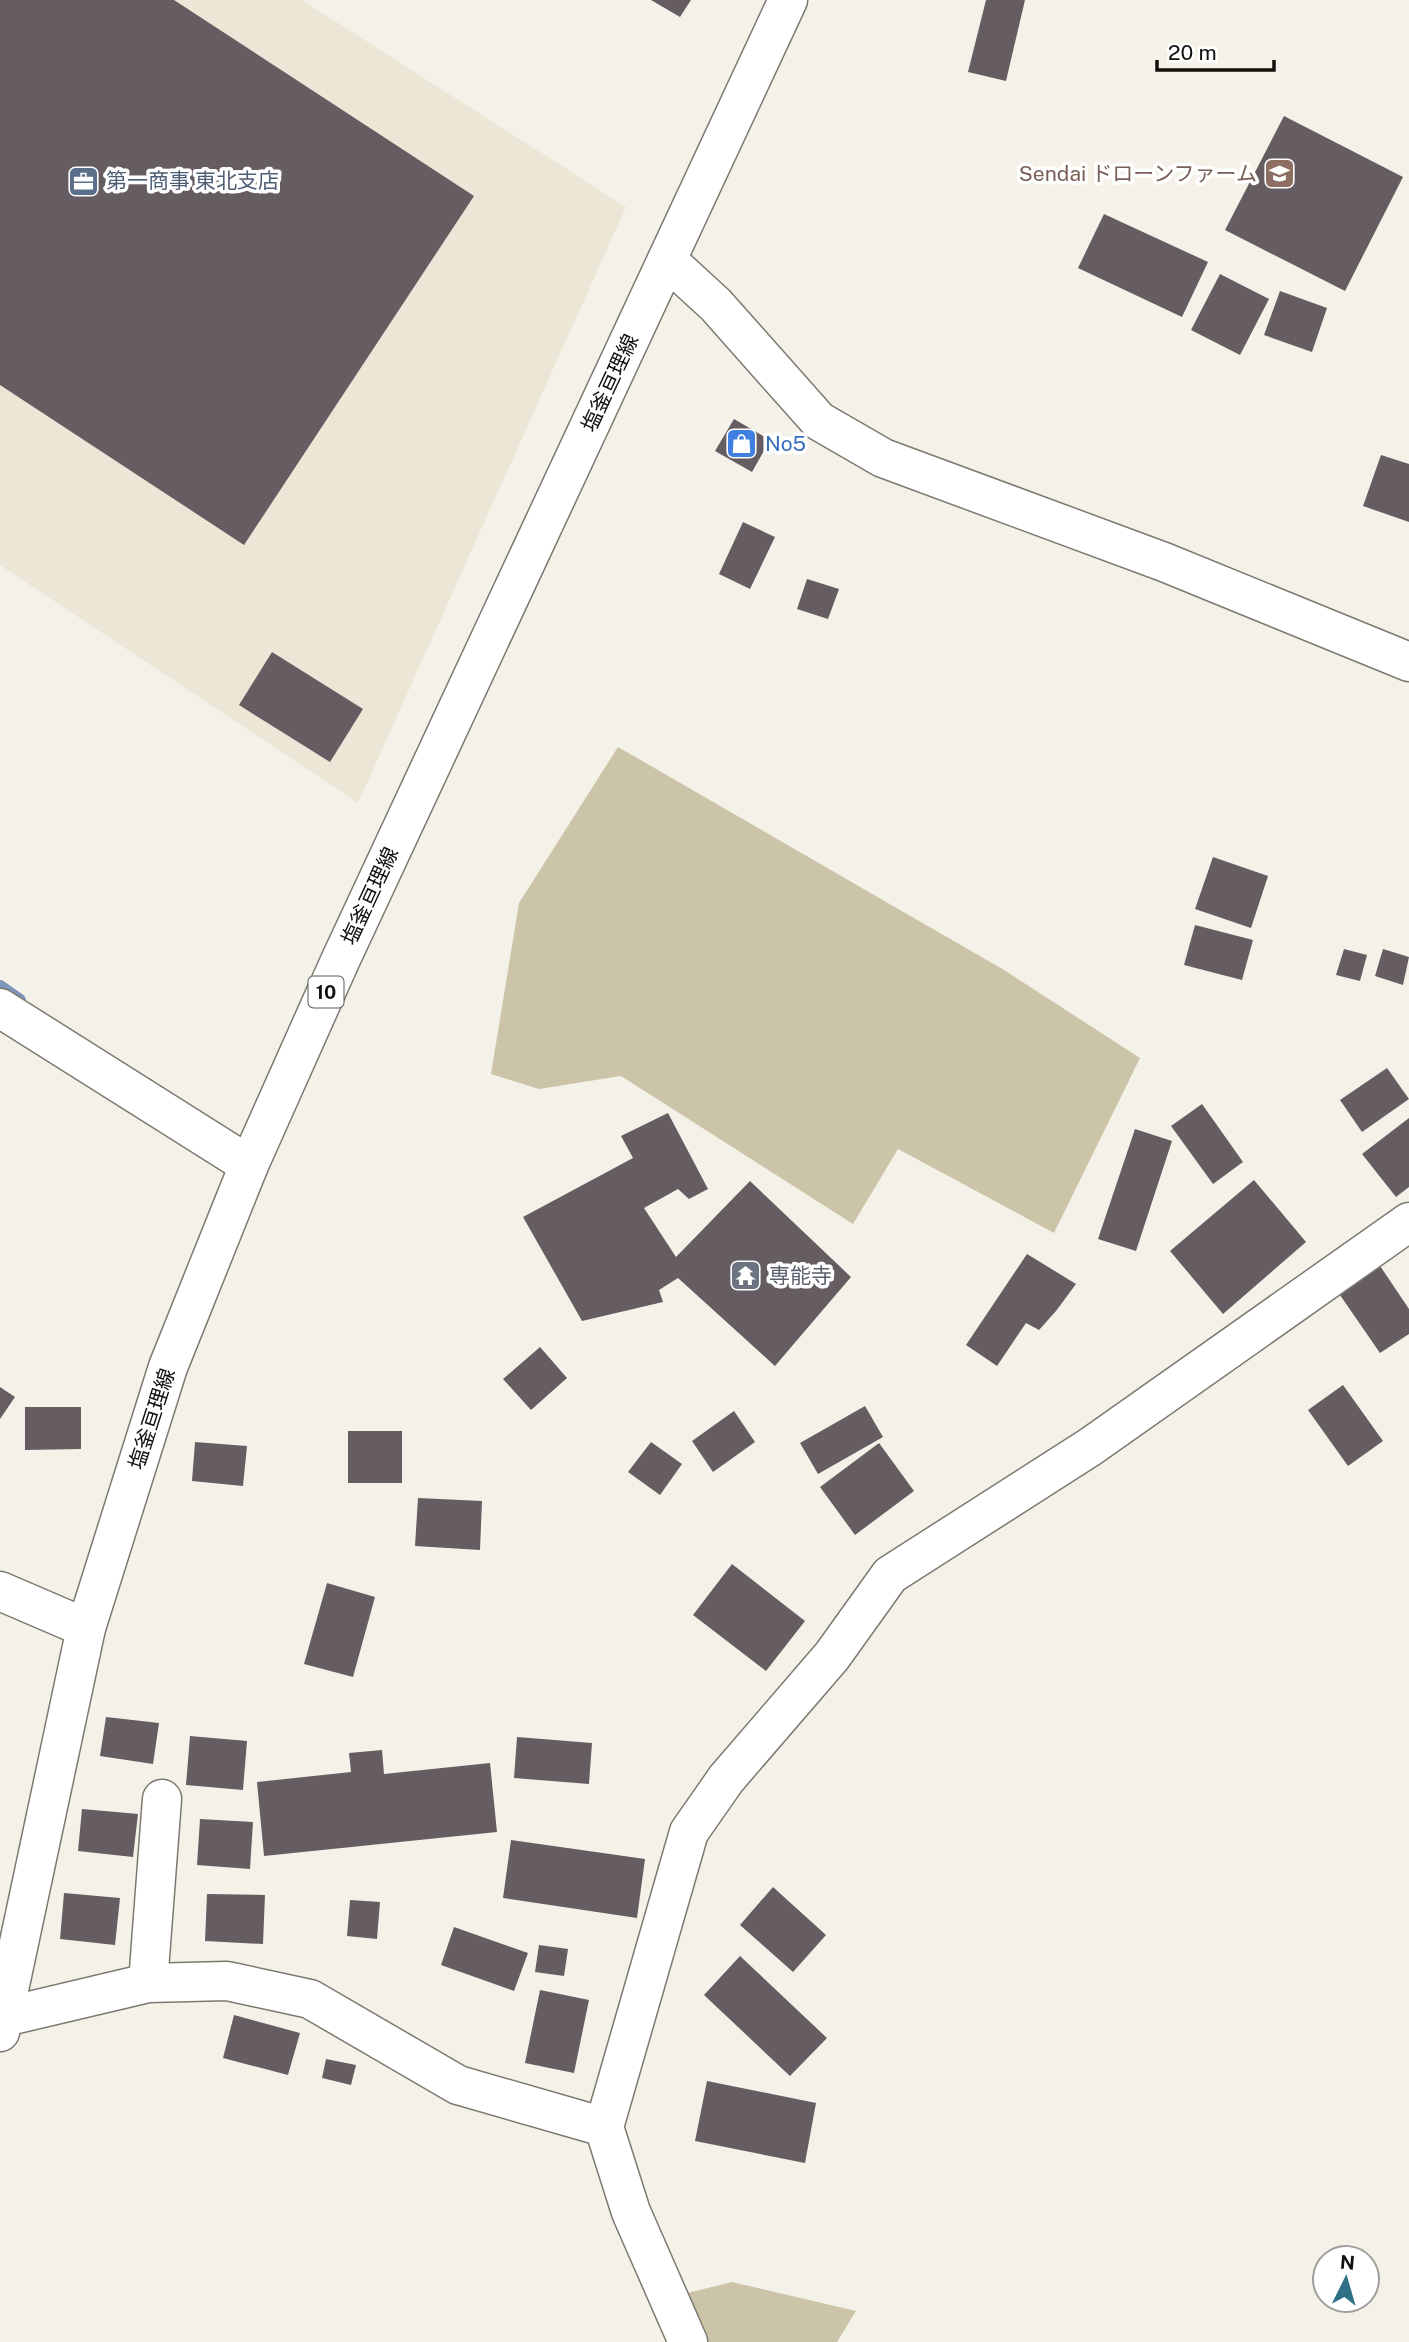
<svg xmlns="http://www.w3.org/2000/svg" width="1409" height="2342" font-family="'Public Sans','Noto Sans JP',sans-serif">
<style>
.built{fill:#ebe6d6}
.green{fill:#ccc4a8}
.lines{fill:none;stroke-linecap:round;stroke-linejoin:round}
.stream{stroke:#7e96bb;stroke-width:12}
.building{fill:#655d62}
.minor-casing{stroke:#7c7971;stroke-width:41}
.major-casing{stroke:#7c7971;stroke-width:41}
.minor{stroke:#fff;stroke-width:38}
.major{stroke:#fff;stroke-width:38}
.labels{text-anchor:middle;stroke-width:7;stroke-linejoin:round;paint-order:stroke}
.shield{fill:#fff;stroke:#585856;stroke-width:2}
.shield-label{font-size:19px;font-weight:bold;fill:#11100d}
.education-label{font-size:21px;fill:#785e54;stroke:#fff;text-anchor:end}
.service-label{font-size:21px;fill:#4e5e75;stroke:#fff;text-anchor:start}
.street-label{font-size:21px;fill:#11100d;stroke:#fff}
.shop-label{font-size:21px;fill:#366cbe;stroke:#fff;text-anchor:start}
.worship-label{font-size:21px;fill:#5b616d;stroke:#fff;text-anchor:start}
</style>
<rect width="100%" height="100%" fill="#f4f2e8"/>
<!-- built -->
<path class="built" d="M0 0H302L626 207 358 803 0 565Z"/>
<!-- green -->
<path class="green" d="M618 747 1004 970 1140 1058 1054 1233 898 1149 853 1224 621 1076 539 1089 491 1074 519 903Z
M732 2282 856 2311 837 2342H706L687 2293Z"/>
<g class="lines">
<!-- stream -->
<path class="stream" d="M0 986 20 1000"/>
</g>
<!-- building -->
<path class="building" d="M0 0H174L474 196 244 545 0 385Z
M651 0H691L680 17Z
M986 0H1025L1006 81 968 72Z
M1284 116 1403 177 1345 291 1225 230Z
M1104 214 1208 262 1182 317 1078 268Z
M1220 274 1269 299 1240 355 1191 330Z
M1280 291 1327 308 1312 352 1264 335Z
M734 419 770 440 752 472 715 451Z
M1381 455 1409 464V522L1363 506Z
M743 522 775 537 750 589 719 574Z
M807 579 839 589 828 619 797 609Z
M272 652 363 709 330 762 239 705Z
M1213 857 1268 876 1251 928 1195 909Z
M1195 925 1253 940 1242 980 1184 965Z
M1344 949 1367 955 1360 981 1336 975Z
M1383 949 1409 957 1403 985 1375 976Z
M1387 1068 1409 1099 1362 1132 1340 1100Z
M1202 1104 1243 1162 1213 1184 1171 1126Z
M668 1113 708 1189 689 1199 678 1189 644 1208 676 1257 750 1181 851 1277 775 1366 678 1278 659 1290 663 1302 582 1321 523 1217 633 1158 621 1136Z
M1409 1118V1187L1396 1197 1362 1154Z
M1135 1129 1172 1141 1136 1251 1098 1239Z
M1254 1180 1306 1242 1223 1314 1170 1251Z
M1027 1254 1076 1284 1056 1311 1039 1330 1026 1323 997 1366 966 1345Z
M1372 1254 1409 1309V1334L1380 1353 1331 1282Z
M540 1347 567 1378 531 1410 503 1379Z
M1343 1385 1383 1441 1348 1466 1308 1410Z
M0 1387 15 1397 0 1419Z
M865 1406 883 1437 818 1474 800 1443Z
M25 1407H81V1449L25 1450Z
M734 1411 755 1442 713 1472 692 1441Z
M348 1431H402V1483H348Z
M195 1442 247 1446 243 1486 192 1481Z
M651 1442 682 1464 660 1495 628 1472Z
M879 1443 914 1491 855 1535 820 1487Z
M418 1498 482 1501 480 1550 415 1546Z
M732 1564 805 1621 766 1671 693 1615Z
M327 1583 375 1597 353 1677 304 1664Z
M106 1717 159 1723 153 1764 100 1756Z
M190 1736 247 1741 243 1790 186 1785Z
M517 1737 592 1743 589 1784 514 1778Z
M382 1750 384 1774 490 1763 497 1832 264 1856 257 1782 351 1772 349 1753Z
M82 1809 138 1814 133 1857 78 1851Z
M200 1819 253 1822 250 1869 197 1865Z
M511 1840 645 1859 637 1918 503 1898Z
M773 1887 826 1935 793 1972 740 1925Z
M64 1893 120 1898 115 1945 60 1939Z
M207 1894 265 1895 263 1944 205 1941Z
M350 1900 380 1902 377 1939 347 1936Z
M454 1927 528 1953 514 1991 441 1965Z
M539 1945 568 1949 564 1976 535 1972Z
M740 1956 827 2038 790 2076 704 1995Z
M540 1990 589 2000 574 2073 525 2063Z
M234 2015 300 2033 288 2075 223 2058Z
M326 2059 356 2065 351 2085 322 2078Z
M707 2081 816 2103 805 2163 695 2141Z"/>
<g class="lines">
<defs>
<path id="minor" d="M667 260 716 305 819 421 883 458 1164 562 1409 662
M0 1008 249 1165
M0 1591 86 1628
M148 1983 162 1799
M0 2018 148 1983 227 1981 310 1999 458 2085 604 2127
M688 2342 631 2212 604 2127 689 1832 726 1779 832 1656 890 1575 1090 1447 1409 1222"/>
<path id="major" d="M0 2032 86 1628 168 1367 249 1165 340 961 788 0"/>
</defs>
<!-- minor casing -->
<use href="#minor" class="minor-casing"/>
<!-- major casing -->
<use href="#major" class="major-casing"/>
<!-- minor -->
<use href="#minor" class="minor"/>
<!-- major -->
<use href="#major" class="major"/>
</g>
<!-- icons -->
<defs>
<symbol id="school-square" viewBox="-11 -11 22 22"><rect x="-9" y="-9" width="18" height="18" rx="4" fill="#8d6e63" stroke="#fff"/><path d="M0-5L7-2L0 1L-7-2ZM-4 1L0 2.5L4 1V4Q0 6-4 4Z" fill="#fff"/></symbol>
<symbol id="office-square" viewBox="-11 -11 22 22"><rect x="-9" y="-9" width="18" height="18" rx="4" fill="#5c6f8a" stroke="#fff"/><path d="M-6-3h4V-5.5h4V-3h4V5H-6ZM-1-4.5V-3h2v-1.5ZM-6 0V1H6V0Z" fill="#fff"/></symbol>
<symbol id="shop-square" viewBox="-11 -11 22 22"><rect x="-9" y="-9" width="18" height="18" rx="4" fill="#3f7fe0" stroke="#fff"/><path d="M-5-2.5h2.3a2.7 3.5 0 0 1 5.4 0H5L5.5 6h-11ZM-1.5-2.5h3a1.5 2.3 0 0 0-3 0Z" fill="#fff"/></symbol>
<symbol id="temple-square" viewBox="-11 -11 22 22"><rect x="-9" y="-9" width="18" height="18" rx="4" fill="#6b7280" stroke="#fff"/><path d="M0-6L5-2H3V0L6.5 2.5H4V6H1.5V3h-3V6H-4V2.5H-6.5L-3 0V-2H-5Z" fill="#fff"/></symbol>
</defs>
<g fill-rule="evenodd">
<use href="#school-square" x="1262" y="156" width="35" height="35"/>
<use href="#office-square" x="66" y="164" width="35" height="35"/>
<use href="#shop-square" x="724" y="426" width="35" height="35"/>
<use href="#temple-square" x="728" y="1258" width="35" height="35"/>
</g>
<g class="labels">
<!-- shield labels -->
<rect class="shield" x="308.5" y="976.5" width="35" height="31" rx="5"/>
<g class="shield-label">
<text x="326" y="999">10</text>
</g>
<!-- education labels -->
<g class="education-label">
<text x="1257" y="181">Sendai ドローンファーム</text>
</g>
<!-- service labels -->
<g class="service-label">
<text x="106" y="188">第一商事 東北支店</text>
</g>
<!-- street labels -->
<g class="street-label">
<text transform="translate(610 383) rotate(-65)" y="7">塩釜亘理線</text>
<text transform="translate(370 896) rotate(-65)" y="7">塩釜亘理線</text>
<text transform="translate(152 1419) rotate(-72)" y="7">塩釜亘理線</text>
</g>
<!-- shop labels -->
<g class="shop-label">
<text x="765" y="451">No5</text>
</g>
<!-- worship labels -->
<g class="worship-label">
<text x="769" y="1283">専能寺</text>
</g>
</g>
<!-- north arrow -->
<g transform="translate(1346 2279) rotate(5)"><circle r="33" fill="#ffffff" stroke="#a09f9e" stroke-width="2"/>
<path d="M0-5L12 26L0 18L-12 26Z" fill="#2f7184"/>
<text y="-10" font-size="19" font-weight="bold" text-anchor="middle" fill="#11100d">N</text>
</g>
<!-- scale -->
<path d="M1157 60v10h117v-10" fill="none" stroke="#11100d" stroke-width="3.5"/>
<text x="1168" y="60" font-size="21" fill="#11100d" stroke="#ffffff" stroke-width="5" paint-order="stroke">20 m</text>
</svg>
